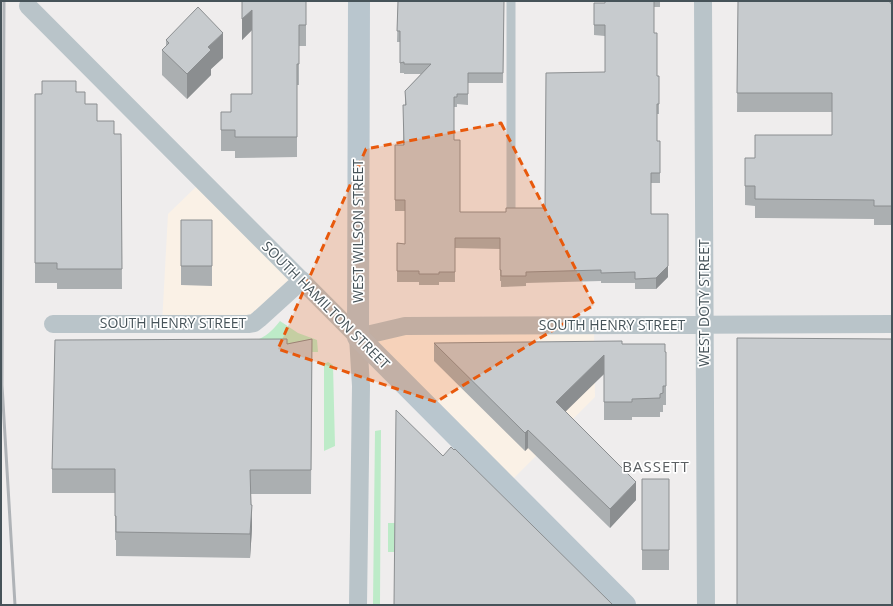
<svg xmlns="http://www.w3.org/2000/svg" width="893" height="606" font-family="'Open Sans',sans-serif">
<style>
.commercial{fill:#faf1e6}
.green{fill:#bdebc8}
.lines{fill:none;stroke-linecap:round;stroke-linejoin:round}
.lane{stroke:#b9c4c9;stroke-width:9}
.street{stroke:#b9c4c9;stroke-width:18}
.secondary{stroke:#b9c6ce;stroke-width:22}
.rail{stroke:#afb3b7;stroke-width:3}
.wall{fill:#abafb1}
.shaded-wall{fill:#8b8e90}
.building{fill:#c7cbce;stroke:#8b8e90}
.marked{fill:#e8590c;fill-opacity:0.2;stroke:#e8590c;stroke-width:3;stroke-dasharray:8 5;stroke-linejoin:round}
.labels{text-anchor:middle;stroke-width:3.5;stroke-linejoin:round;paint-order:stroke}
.street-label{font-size:14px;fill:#465359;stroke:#fff}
.neighbourhood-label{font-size:15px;letter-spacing:1px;fill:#5a5e61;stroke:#fff}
</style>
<rect width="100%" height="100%" fill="#efeded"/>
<!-- commercial -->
<path class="commercial" d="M202 181 302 280 265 315 162 324 168 214Z
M594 325 595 397 506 486 358 337Z"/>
<!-- green -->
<path class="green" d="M280 321 298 333 317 340 318 352 98 351 252 342C266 337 271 332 280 321Z
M328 362 333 365 335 446 324 451V364Z
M381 430 380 605H373L375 431Z
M388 523H396V552H388Z"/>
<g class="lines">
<!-- lane -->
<path class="lane" d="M511 1V208"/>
<!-- street -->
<path class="street" d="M703 1 706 605
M28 6 358 337
M53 324H248L254 323 259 319 302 280
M358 337 405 326 892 324
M358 337 361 386 358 605"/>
<!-- secondary -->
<path class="secondary" d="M359 1 358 337 625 605"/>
<!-- rail -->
<path class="rail" d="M4 1 2 385 15 605"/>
</g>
<!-- wall -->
<path class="wall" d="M242 1H306V46H299V85H297V157L235 158V151H221V112H231L252 94V30L242 40Z
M398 1H504L503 83H468V105L457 104V107H454V140L460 212H506L545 208 605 72V36L594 35V3H605V1H660V7H654V33L657 76H659V114H657V141H660V183H651V214L668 277 656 289H635V283H601V281L526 283V286L501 287V281H500V249L455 248V282H439V285H419V282H397V243L405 244V211H395V145H403L405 105V91L421 74H404V73H400V42H397Z
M738 1 892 5V225H874V219L755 218V206L745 205V186L755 158 832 135V112H737Z
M166 40 223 58 211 69V75L187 99 162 75V50L166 46Z
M76 92 97 121 114 134H121L122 289H57V283H35V94Z
M181 220H212V286L181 285Z
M312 339 311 494H251L252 529 250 558 116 556V540H115V493H52V469L287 344Z
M434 343 622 344 666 352V405H663V412H660V417H632V420H604V374L565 411 636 500 610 528 528 448 525 451 434 361Z
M642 479H669V570H642Z"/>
<!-- shaded-wall -->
<path class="shaded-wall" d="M252 10V30L242 40V19Z
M223 33V58L211 69V75L187 99V74L208 47Z
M668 214V277L656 289V278Z
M604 355V374L556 421V402Z
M528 430V448L525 451V433Z
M636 482V500L610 528V509Z
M252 505V529L250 558V534Z"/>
<!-- building -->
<path class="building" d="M242 1H306V25H299V64H297V137H235V130H221V112H231V94H252V10L242 19Z
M398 1H504L503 73H468V94H457V97H454V140H460V212H506V208H545L546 73 605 72V25H594V3H605V1H654V33H657V76H659V104H657V141H660V173H651V214H668V266L656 278 635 279V272L601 273V270L526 272V276H501V270H500V238H455V272H439V274H419V271H397V243L405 244V200H395V145H404L403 105H406L405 91 431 64H404V62L400 63V31H397Z
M738 1H889L892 5V206H874V200L755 199V186H745V158H755V135H832V93H737Z
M198 7 223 33 208 47 211 50 187 74 162 50 169 43 166 40Z
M42 81H76V92H85V104H97V121H114V134H121L122 269H57V263H35V94H42Z
M181 220H212V266H181Z
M737 338 892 339V605H737Z
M287 339V344L312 339 311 470H250L251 505H252L250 534 116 532V516H115V469H52L55 340Z
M622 341V344H665V352H666V386H663V393L660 394V398L632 399V402H604V355L556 402 636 482 610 509 528 430 525 433 434 343Z
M396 410 443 456 451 447 454 450 455 449 613 605H394Z
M642 479H669V550H642Z"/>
<!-- marked area -->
<path class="marked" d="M501 123 594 305 436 402 278 349 366 149Z"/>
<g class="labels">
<!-- street labels -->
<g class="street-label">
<text transform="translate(358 231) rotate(-90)" y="5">WEST WILSON STREET</text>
<text transform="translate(704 303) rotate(-90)" y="5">WEST DOTY STREET</text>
<text transform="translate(326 305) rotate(45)" y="5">SOUTH HAMILTON STREET</text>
<text x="173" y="328">SOUTH HENRY STREET</text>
<text x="612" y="330">SOUTH HENRY STREET</text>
</g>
<!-- neighbourhood labels -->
<g class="neighbourhood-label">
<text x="656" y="472">BASSETT</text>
</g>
</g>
<!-- border -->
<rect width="893" height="606" fill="none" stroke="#465359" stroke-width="4"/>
</svg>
